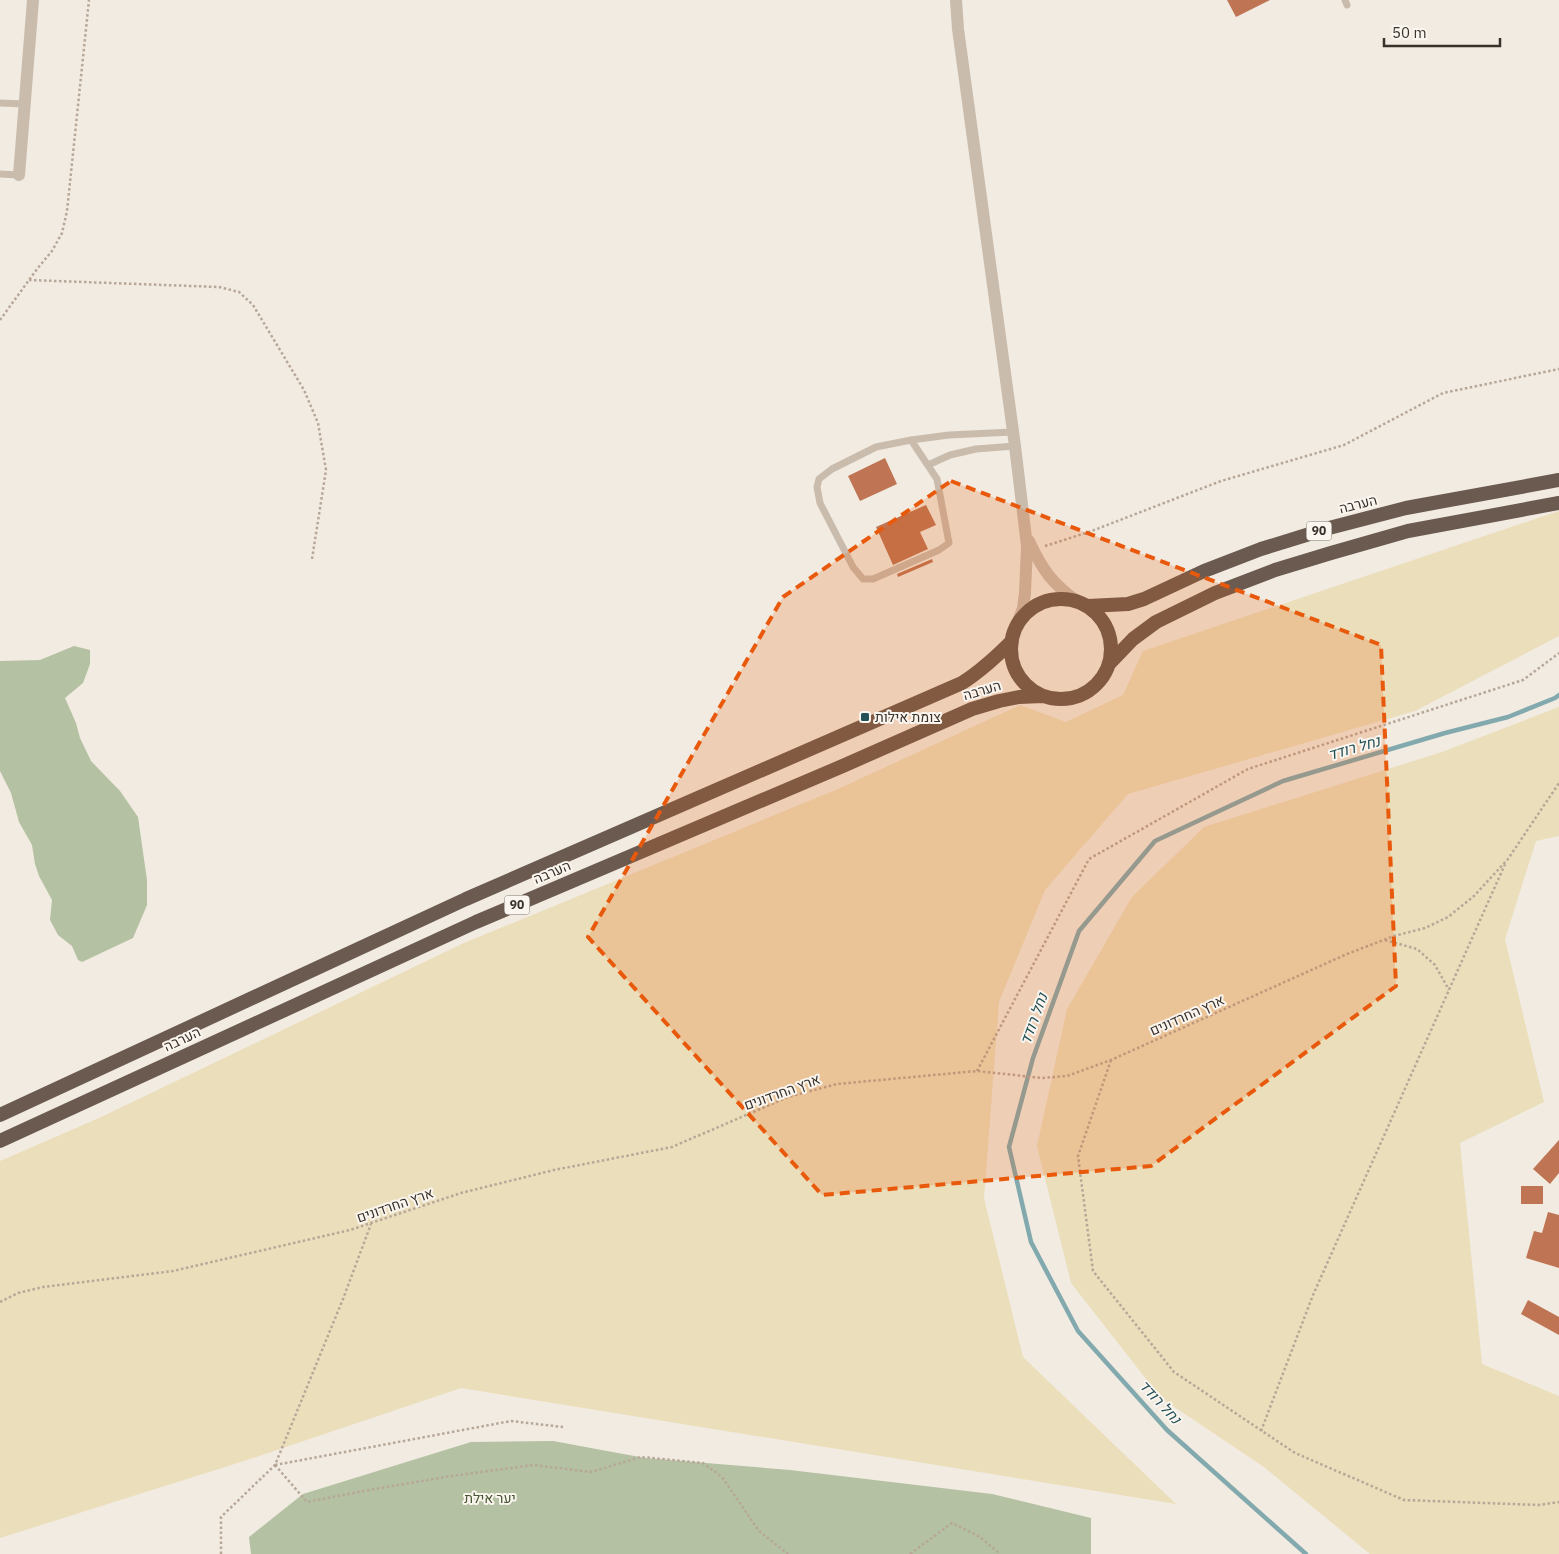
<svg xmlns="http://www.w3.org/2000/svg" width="1559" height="1554" font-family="'IBM Plex Sans',Heebo,sans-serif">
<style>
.green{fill:#b4c1a2}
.sand{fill:#ebdebb}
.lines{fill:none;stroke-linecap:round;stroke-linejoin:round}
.stream{stroke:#82a9ae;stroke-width:4.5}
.building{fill:#bf7553}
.path{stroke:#b6a798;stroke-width:2.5;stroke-dasharray:2.5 2.5;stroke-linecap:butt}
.service{stroke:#cabcad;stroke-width:7}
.minor{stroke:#cabcad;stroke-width:12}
.tertiary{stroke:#cabcad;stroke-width:12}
.trunk{stroke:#6a5a50;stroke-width:14}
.marked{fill:#e8590c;fill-opacity:0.2;stroke:#e8590c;stroke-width:4;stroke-dasharray:10 6;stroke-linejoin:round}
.poi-dot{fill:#235158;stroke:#faf5ee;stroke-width:2}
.labels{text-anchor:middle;stroke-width:4;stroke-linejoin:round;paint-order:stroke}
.shield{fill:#faf5ee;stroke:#736c66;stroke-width:1}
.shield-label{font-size:12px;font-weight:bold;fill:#39312b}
.street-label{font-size:14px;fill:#39312b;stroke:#faf5ee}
.poi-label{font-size:14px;fill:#39312b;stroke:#faf5ee;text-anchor:start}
.park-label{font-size:14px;fill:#465631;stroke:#faf5ee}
.water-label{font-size:15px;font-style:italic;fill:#235158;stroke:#faf5ee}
</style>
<rect width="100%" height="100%" fill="#f2ebe1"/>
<!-- green -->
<path class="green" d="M74 646 90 650V664L83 683 65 698 76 723 80 738 91 761 120 791 138 817 147 880V905L133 938 82 962 78 960 72 946 58 935 50 920 52 900 39 876 35 864 32 845 19 822 11 793 0 771V661L40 660Z
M553 1441 645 1458 790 1470 992 1494 1091 1518V1554H251L249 1537 303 1494 471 1442Z"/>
<!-- sand -->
<path class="sand" d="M1559 511V636L1415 711 1128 794 1045 890 999 1002 984 1198 1023 1357 1176 1504 461 1388 244 1461 0 1538V1161L99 1118 464 943 838 789 1020 705 1066 722 1123 695 1143 651Z
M1559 707V836L1536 841 1505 939 1544 1102 1460 1143 1482 1364 1559 1396V1554H1370L1264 1467 1161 1398 1071 1283 1037 1146 1067 1009 1132 897 1204 827 1442 752Z"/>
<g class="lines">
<!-- stream -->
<path class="stream" d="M1306 1554 1167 1430 1078 1331 1031 1242 1009 1147 1033 1058 1079 931 1155 841 1283 781 1445 733 1508 717 1555 698 1559 695"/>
</g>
<!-- building -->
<path class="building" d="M1227 0H1270L1236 17Z
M885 458 897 484 860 501 848 476Z
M926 505 936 525 920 532 928 549 893 565 876 527Z
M932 559 933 562 898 577 897 574Z
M1559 1140V1173L1550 1184 1533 1169Z
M1521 1186H1543V1204H1521Z
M1548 1212 1559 1215V1268L1526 1258 1534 1231 1542 1233Z
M1528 1300 1559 1317V1335L1521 1314Z"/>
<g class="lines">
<!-- path -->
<path class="path" d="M29 280 219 287 239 292 253 305 304 390 318 423 326 470 312 559
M0 320 37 269 52 251 62 233 67 211 89 0
M1045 546 1089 532 1221 481 1344 445 1443 393 1559 369
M1385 940 1417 949 1435 965 1449 990
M1111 1060 1078 1156 1093 1271 1174 1372 1295 1453 1404 1500 1539 1505 1559 1502
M977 1071 1089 859 1248 769 1523 680 1559 653
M0 1302 18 1293 43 1287 173 1271 350 1230 461 1193 554 1170 672 1147 788 1097 837 1084 977 1071 1042 1078 1067 1076 1111 1060 1347 954 1394 936 1425 928 1448 917 1474 896 1508 859 1559 783
M1261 1431 1313 1295 1506 862
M275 1465 307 1502 369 1490 451 1476 534 1465 591 1472 641 1457 703 1463 722 1477 759 1531 788 1554
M275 1465 511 1421 563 1427
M221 1554V1517L275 1465 343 1299 371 1224
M910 1554 952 1523 980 1537 1000 1554"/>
<!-- service -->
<path class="service" d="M1345 0 1347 5
M0 103 25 104
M0 174 19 175
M911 440 937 479 949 543 939 550 873 579H863L853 567 820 503 817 487 819 479 832 469 876 447 911 440 949 435 1013 432
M928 465 950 455 976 449 1015 446"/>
<!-- minor -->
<path class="minor" d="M19 175 33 0"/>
<!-- tertiary -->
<path class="tertiary" d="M956 0 958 29 1015 446 1027 546 1025 593 1023 608 1016 627
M1029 541C1042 569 1052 584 1078 602"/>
<!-- trunk -->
<path class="trunk" d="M1011 649a50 50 0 1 1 100 0a50 50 0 1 1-100 0Z
M1088 606 1128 604 1144 599 1204 571 1261 549 1329 528 1406 508 1559 480
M1110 663 1133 639 1156 622 1215 593 1275 570 1331 553 1408 531 1559 503
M0 1115 466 899 962 683C981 671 996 657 1012 641
M0 1141 476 922 845 765 972 709 999 701 1019 697 1043 696"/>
</g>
<!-- marked area -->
<path class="marked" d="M951 481 1381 645 1396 986 1151 1166 822 1195 588 937 783 597Z"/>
<!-- markers -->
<rect class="poi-dot" x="860" y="712" width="10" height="10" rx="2.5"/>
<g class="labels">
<!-- shield labels -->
<g class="shield">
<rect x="1306.5" y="521.5" width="25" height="19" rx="4"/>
<rect x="504.5" y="895.5" width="25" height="19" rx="4"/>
</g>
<g class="shield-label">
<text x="1319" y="535">90</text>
<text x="517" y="909">90</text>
</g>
<!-- street labels -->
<g class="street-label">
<text transform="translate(1358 504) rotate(-14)" y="5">הערבה</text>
<text transform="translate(982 690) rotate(-16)" y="5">הערבה</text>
<text transform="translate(552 872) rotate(-23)" y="5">הערבה</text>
<text transform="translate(1187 1015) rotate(-24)" y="5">ארץ החרדונים</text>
<text transform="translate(182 1039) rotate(-25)" y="5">הערבה</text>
<text transform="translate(782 1092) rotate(-20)" y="5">ארץ החרדונים</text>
<text transform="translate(395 1205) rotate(-19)" y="5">ארץ החרדונים</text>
</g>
<!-- poi labels -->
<g class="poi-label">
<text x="875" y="722">צומת אילות</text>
</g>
<!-- park labels -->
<g class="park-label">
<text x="490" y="1503">יער אילת</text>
</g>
<!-- water labels -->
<g class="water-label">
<text transform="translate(1354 748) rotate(-16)" y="5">נחל רודד</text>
<text transform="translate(1034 1019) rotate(-70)" y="5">נחל רודד</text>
<text transform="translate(1160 1402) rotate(47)" y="5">נחל רודד</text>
</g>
</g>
<!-- scale -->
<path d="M1384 38v8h116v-8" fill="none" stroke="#39312b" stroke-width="2.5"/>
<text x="1392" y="38" font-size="15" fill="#39312b" stroke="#faf5ee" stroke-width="4" paint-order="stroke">50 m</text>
</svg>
